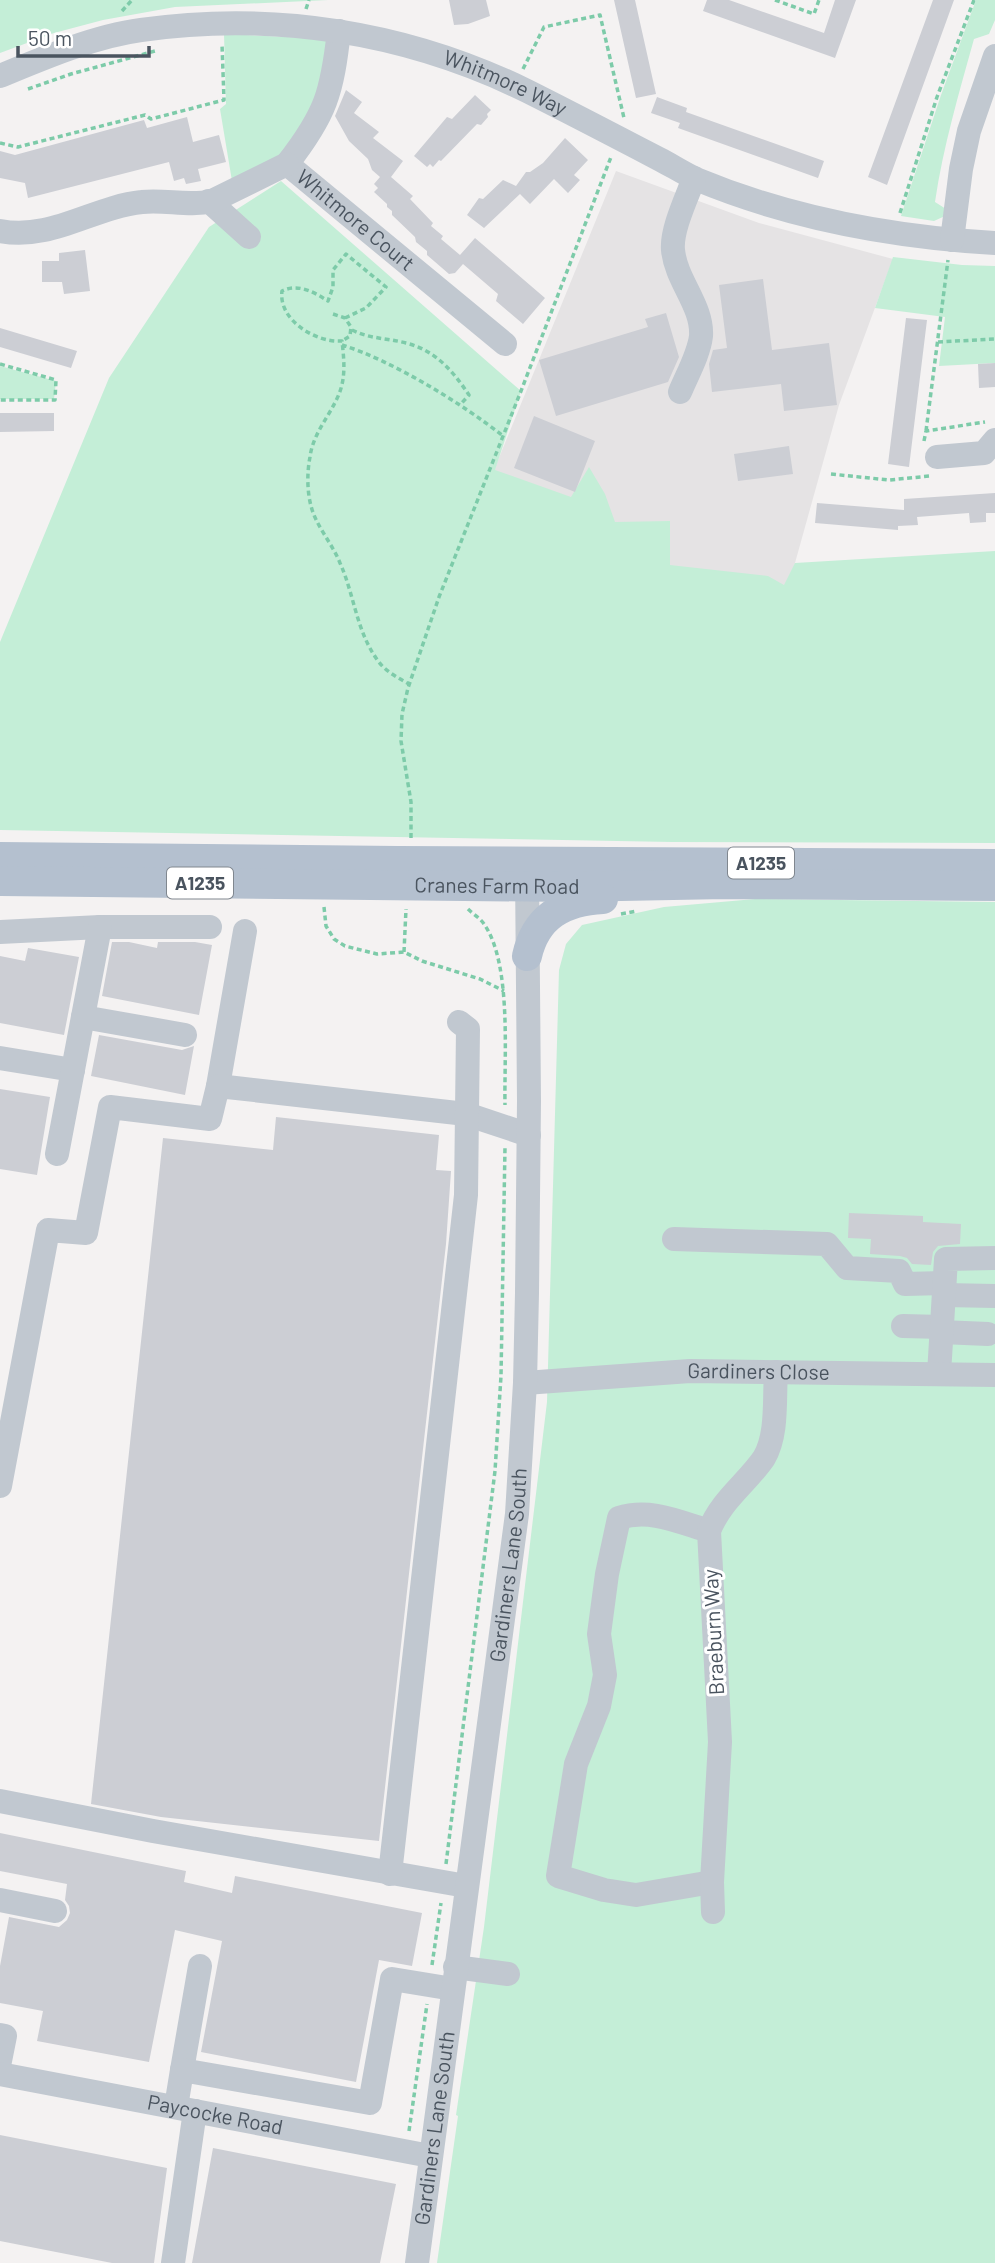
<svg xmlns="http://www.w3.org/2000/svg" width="995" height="2263" font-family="Barlow,sans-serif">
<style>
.education{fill:#e5e3e4}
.green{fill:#c4eed7}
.building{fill:#ccced4}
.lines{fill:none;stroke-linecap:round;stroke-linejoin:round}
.path{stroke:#7dcba9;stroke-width:3.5;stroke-dasharray:5 3.5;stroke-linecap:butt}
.minor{stroke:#c1c8d0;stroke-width:24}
.major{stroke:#b4c0cf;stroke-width:30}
.labels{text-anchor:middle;stroke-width:6;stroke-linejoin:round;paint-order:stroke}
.shield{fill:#fff;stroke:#80878f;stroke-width:2}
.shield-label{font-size:19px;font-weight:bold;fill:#4a545f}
.street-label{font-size:21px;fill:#4a545f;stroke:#fff}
</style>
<rect width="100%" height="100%" fill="#f4f2f2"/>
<!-- education -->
<path class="education" d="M616 171 759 223 893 259 839 405 795 563 790 589 690 794 494 470Z"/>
<!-- green -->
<path class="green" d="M0 0H328L175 7 103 20 54 33 0 53Z
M976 0H995V20L989 34 974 39C959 93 943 147 935 202L946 209 945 216 934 221 901 216 941 95Z
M224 34 333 39 318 105 277 166 233 187 220 109 226 104Z
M281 181 521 391 495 470 571 497 589 467 605 494 615 522 670 521V565L768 576 784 585 795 563 995 551V843L672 842 0 830V642L109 378 209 227Z
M893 257 962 265 995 266V363L939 366 945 317 875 308Z
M0 366 56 381 54 399H0Z
M755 899 995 902V2263H437L458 2116 456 2115 484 1927 547 1402 559 970 566 944 582 925 664 907Z"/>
<!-- building -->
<path class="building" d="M449 0H486L490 16 468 24 454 25Z
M614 0H635L656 94 636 98Z
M707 0H729L824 33 835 0H856L835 58 703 11Z
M933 0H954L887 185 868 177Z
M346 90 362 102 354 113 379 132 373 138 403 161 391 177 413 196 410 199 433 223 431 226 443 236 441 239 460 255 475 238 545 298 523 324 496 301 498 294 463 264 455 273 449 274 427 255V251L416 242 415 237 392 215V211L387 207V204L374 192 378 188 374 184 380 177 372 170 368 159 349 141 335 116Z
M475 95 491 110 487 114 488 117 481 125 477 124 441 161 439 160 433 167 430 164 427 167 414 156 447 117 452 119Z
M657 97 687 108 686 112 824 161 818 178 678 128 680 123 651 113Z
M187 117 193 142 219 135 226 162 198 169 201 181 186 184 184 178 174 181 169 162 28 198 25 183 0 178V151L15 155 144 120 147 128Z
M565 138 588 160 574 175 580 180 568 193 554 179 530 204 520 194 484 228 467 215 479 198 483 199 503 180 516 186 526 172H530L543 163Z
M85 250 90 291 64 294 62 282H42V261H59V253Z
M763 279 772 350 829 343 837 405 784 411 781 384 712 392 709 364 713 350 727 348 719 285Z
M666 313 679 357 668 382 556 416 539 360 648 327 645 319Z
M906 318 927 320 909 467 888 464Z
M0 328 77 351 71 368 0 347Z
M995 363V387L979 388 978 364Z
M0 413H54V431L0 432Z
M534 416 595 441 575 492 514 468Z
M789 446 793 474 738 481 734 454Z
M995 493V513H986V522L970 523 969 513 917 517 918 525 898 526V530L815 523 817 503 904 510V499Z
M112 942H129L157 948 158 942H195L212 945 199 1015 102 996Z
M28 948 79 957 64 1035 0 1023V956L25 961Z
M99 1035 182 1050 194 1046 185 1095 91 1076Z
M0 1089 50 1097 37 1175 0 1169Z
M276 1117 439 1135 436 1170 451 1171 446 1244 379 1841 161 1817 91 1804 163 1138 273 1150Z
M849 1213 923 1216V1222L961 1224 960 1244 938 1246 933 1252 931 1265 912 1264 907 1258 900 1256 870 1254 871 1239 848 1238Z
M0 1833 186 1871 184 1882 232 1893 235 1876 422 1913 412 1966 379 1960 356 2082 201 2052 222 1941 175 1930 149 2062 37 2041 43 2011 0 2003V1966L9 1917 59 1927 67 1920 70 1913 69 1906 65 1900 67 1884 0 1871Z
M0 2135 167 2168 154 2263H112L0 2241Z
M213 2148 396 2184 380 2263H192Z"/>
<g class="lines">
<!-- path -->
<path class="path" d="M775 0 814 14 819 0
M306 9 309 0
M122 11 132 0
M523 69 544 27 600 15 624 118
M28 89 71 74 155 51
M0 143 18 147 145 115 151 119 224 100 222 44
M900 213 937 97 974 0
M333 314 345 318 351 327 350 336 342 341
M345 318 366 308 386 287 346 254 333 270V287L328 301C314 292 298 283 282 291 278 320 316 343 342 341 344 359 346 377 339 394 330 416 313 433 310 457 307 472 307 491 311 506 316 526 332 543 340 563 354 594 356 629 376 658 384 671 397 677 409 684
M352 330C370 339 387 338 406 343 435 350 453 371 469 395L460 405
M938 342 995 339
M342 345C391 360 463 404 503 436
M0 364 56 380 55 400H0
M926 431 948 260
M924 441 926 431 985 422
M831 474 889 480 930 476
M411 838V802L401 741 402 714 408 688 439 597 521 391 611 157
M324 907 326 926 334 939 345 946 377 954 404 952 422 961 480 979 504 991
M468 909C473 914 480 918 484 924 512 964 504 1056 505 1105
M621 914 637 911
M404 952 406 909
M446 1864 495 1471 501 1376 505 1147
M432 1965 441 1903
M409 2131 427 2004"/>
<!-- minor -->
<g class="minor">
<path id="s1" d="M339 31C332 93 326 114 287 164L505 344"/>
<path id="s2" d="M0 76C43 58 95 36 141 30 273 11 407 32 527 91 571 113 615 136 659 159 671 165 683 173 696 179 792 219 892 237 995 243"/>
<path d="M209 201 249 237"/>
<path d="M0 231C51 241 93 207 142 202 165 199 189 207 212 201L287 164"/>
<path d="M952 240 961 169 969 131 995 56"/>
<path d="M680 392C687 375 699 354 701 336 703 306 676 281 673 250 671 230 687 197 694 178"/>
<path d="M937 457 984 453 995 440"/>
<path d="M0 932 100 927H210"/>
<path d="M83 1017 185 1035"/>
<path d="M0 1058 73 1070"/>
<path d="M218 1086 245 931"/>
<path d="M57 1154 100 927"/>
<path d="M674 1239 827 1244 847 1268 899 1271 905 1284 944 1283"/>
<path d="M944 1295 995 1296"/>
<path d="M903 1326 942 1327"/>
<path d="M941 1332 988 1334"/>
<path d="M939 1374 946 1259 995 1258"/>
<path id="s3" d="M525 1383 690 1371 995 1375"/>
<path d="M0 1486 48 1230 86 1233 110 1107 210 1119 218 1086 466 1114 529 1135"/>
<path d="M709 1531C679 1522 650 1508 619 1518L607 1574 599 1634 605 1675 599 1706 576 1764 558 1876 604 1890 636 1895 712 1882"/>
<path d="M0 1801 153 1831 466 1886"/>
<path d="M390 1874 466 1195 468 1029 459 1022"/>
<path d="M0 1900 55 1911"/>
<path d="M713 1912 712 1882 720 1742 709 1531C721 1500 747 1483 764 1458 778 1434 774 1399 776 1372"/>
<path d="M455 1967 508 1974"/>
<path d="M0 2035 5 2036 0 2061"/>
<path d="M182 2070 200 1966"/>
<path id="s4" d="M0 2074 430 2156"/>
<path d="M176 2107 182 2070 370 2103 392 1979 453 1989"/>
<path d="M173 2263 195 2111"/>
<path id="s5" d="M417 2263 517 1514 525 1383 527 1293 529 1101 527 871"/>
</g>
<!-- major -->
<g class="major">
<path d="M0 857 398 861 995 864"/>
<path id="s6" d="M0 881 569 887 725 884 995 886"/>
<path d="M527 956C536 916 564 901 603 899"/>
</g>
</g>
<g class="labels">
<!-- shield labels -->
<g class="shield">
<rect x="728" y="847.5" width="66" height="31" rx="5"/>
<rect x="167" y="867.5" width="66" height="31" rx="5"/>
</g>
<g class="shield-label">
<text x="761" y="870">A1235</text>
<text x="200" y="890">A1235</text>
</g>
<!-- street labels -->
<g class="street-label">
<text dy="7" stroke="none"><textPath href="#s2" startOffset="522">Whitmore Way</textPath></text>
<text dy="7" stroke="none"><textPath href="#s1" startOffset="234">Whitmore Court</textPath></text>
<text dy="7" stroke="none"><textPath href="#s6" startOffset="497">Cranes Farm Road</textPath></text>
<text dy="7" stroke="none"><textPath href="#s3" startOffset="234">Gardiners Close</textPath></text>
<text dy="7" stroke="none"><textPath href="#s5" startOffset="704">Gardiners Lane South</textPath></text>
<text transform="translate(714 1632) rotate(-93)" y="7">Braeburn Way</text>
<text dy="7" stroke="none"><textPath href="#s4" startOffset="219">Paycocke Road</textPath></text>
<text dy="7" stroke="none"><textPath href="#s5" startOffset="136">Gardiners Lane South</textPath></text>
</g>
</g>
<!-- scale -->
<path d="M18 46v10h131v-10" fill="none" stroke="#4a545f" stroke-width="3.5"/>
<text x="28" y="46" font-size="21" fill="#4a545f" stroke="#ffffff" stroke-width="5" paint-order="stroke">50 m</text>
</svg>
